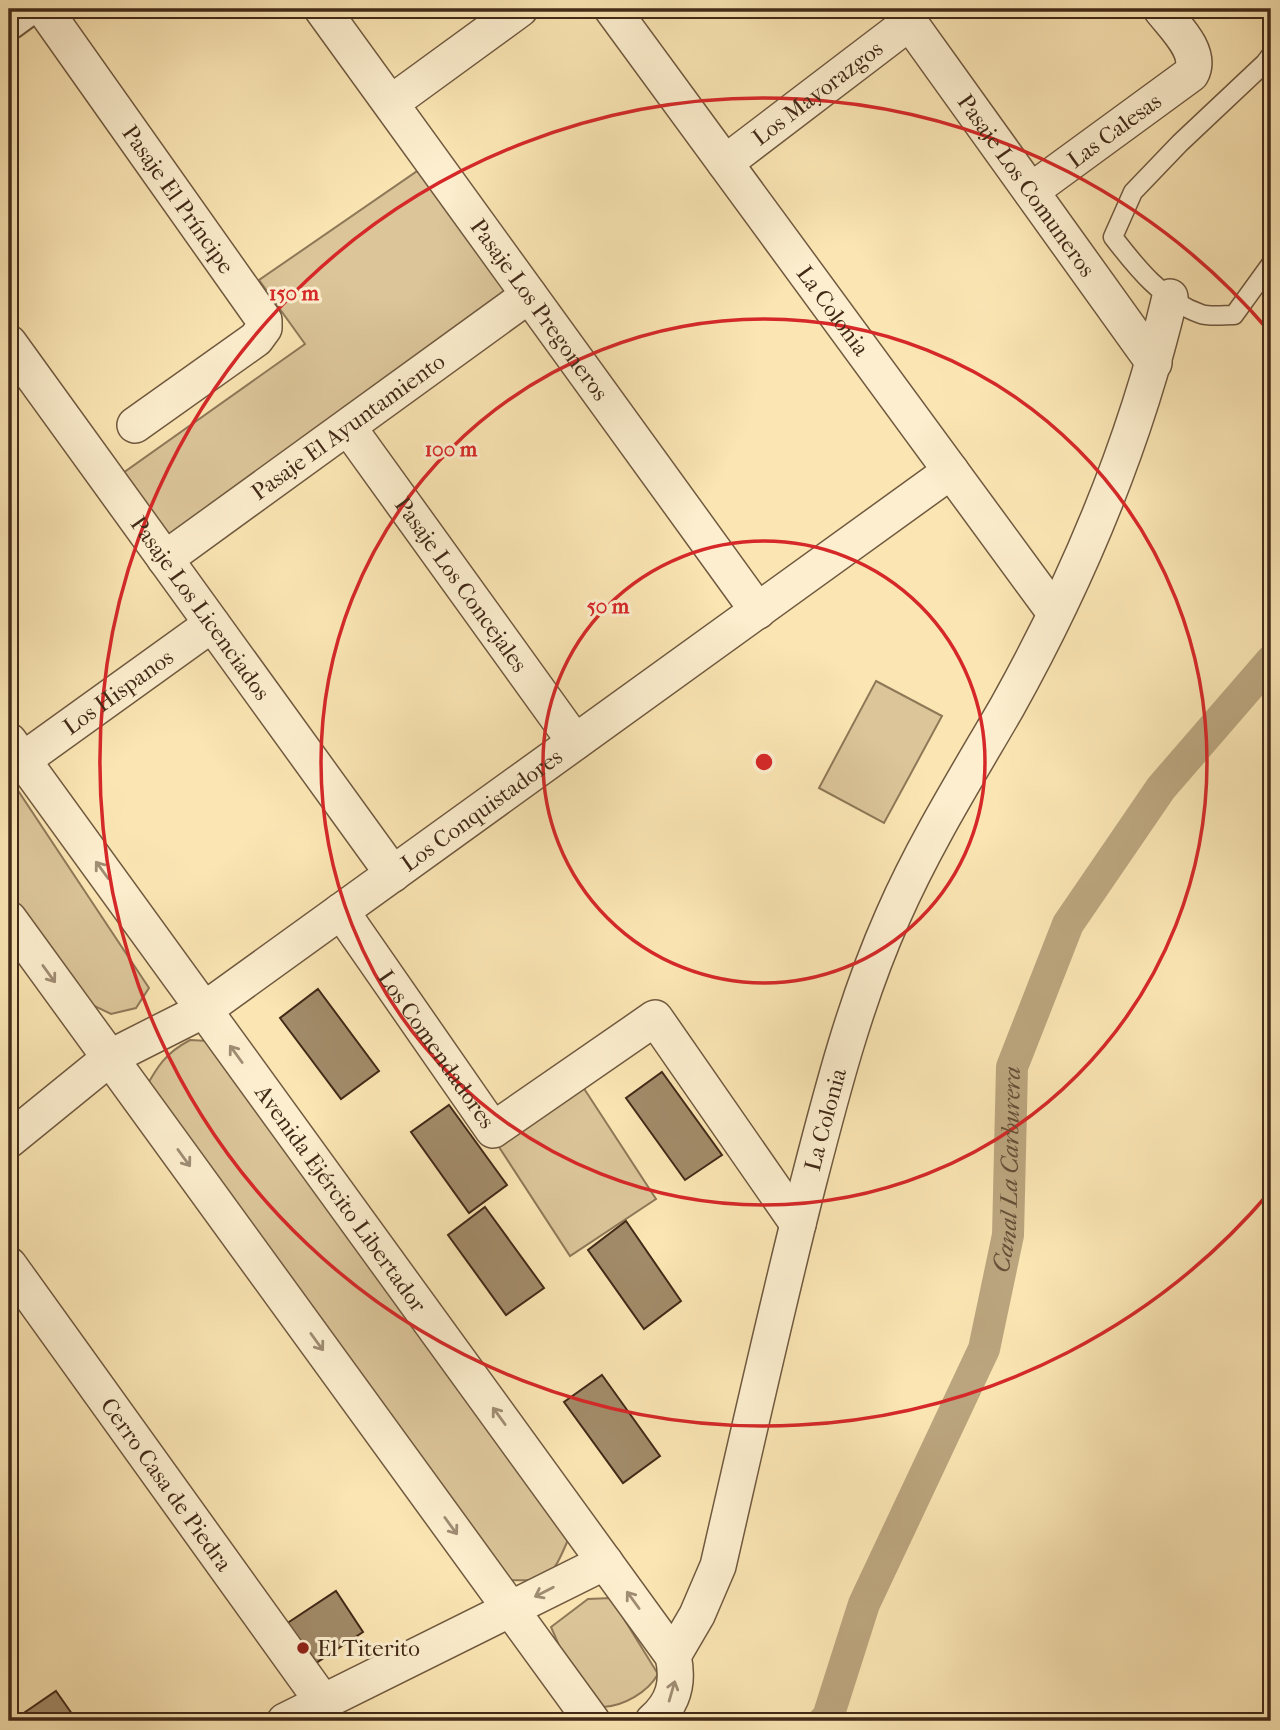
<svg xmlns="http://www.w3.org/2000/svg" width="1280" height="1730" font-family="'IM FELL French Canon',serif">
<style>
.green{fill:#dbc599;stroke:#8e7858;stroke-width:2}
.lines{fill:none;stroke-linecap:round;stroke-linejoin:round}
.canal{stroke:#bba57e;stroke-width:32}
.building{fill:#a28b69;stroke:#422a18;stroke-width:2}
.service-casing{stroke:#70593f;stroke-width:21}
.minor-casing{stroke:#70593f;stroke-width:38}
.tertiary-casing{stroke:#70593f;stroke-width:42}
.service{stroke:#fceece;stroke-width:18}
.minor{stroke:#fceece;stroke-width:35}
.tertiary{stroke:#fceece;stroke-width:38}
.oneway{stroke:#9f8c73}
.ring{fill:none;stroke:#d62828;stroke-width:3.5}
.poi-dot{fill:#8f2418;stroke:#fceece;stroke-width:2.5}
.labels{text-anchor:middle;stroke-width:6;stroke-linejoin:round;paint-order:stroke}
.street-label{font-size:23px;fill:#422a18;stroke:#fceece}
.poi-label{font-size:23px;fill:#422a18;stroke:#fceece;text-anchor:start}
.water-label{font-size:24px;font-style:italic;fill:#664f37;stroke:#fceece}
.centre{fill:#d62828;stroke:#fceece;stroke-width:3.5}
.ring-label{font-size:21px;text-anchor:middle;font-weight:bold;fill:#d62828;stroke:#fceece;stroke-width:6;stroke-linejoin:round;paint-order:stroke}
</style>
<rect width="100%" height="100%" fill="#fae5b3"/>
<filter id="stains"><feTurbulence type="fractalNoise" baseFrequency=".00286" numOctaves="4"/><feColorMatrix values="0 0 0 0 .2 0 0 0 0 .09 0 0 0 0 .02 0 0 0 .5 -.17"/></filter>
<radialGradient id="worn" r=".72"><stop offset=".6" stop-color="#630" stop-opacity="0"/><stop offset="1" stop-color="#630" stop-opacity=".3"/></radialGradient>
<!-- green -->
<path class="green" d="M426 165 519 296 173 543 123 473 305 344 259 280Z
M876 681 942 716 884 823 819 788Z
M9 777 149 988 136 1008 111 1014 86 1002 9 896Z
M190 1040 208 1041 568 1540C552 1577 549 1582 506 1580L145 1089C158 1065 166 1053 190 1040Z
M583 1087 656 1199 570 1256 497 1144Z
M611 1598 658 1674C648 1692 624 1706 603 1707L561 1650 551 1627 588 1599Z"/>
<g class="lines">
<!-- canal -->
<path class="canal" id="s1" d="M824 1721 828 1717 864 1604 984 1349 1008 1235 1012 1067 1068 924 1161 788 1271 661"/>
</g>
<!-- building -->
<path class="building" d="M318 989 379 1071 341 1099 280 1018Z
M662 1072 722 1155 685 1180 626 1098Z
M449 1105 507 1185 469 1213 411 1132Z
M485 1207 544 1288 506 1315 448 1235Z
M626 1221 681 1301 644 1329 588 1250Z
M602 1375 660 1456 623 1483 564 1402Z
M336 1591 363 1632 313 1665 286 1624Z
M56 1691 77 1721H21L18 1717Z"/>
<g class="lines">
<defs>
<path id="service" d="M1271 55 1265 63 1180 143 1133 192 1113 237C1136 267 1163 301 1201 314 1210 317 1224 315 1234 315L1271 264"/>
<g id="minor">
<path id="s2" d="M44 9 264 320V328L256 339 135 425"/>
<path id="s3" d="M322 9 758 611"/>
<path id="s4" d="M612 9 1055 613"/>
<path id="s5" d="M900 9 1154 363"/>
<path d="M391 103 520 9"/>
<path id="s6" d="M725 163 910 22"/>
<path id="s7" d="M1031 191 1191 74C1203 52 1174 26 1161 9"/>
<path id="s8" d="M9 343 393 874"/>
<path id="s9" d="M348 427 575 742"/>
<path id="s10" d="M165 559 529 295"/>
<path id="s11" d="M9 741 673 1656C679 1682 674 1703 653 1721"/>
<path id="s12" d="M23 760 212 624"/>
<path id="s13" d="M341 911 493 1130 655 1018 798 1224"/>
<path d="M9 919 592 1721"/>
<path id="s14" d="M9 1140 111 1057 204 1010 951 471"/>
<path id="s15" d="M9 1265 323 1702"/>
<path id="s16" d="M673 1656 697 1615 718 1566C747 1440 775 1314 807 1188 831 1095 854 1004 893 916 925 843 967 776 1007 707 1079 578 1136 441 1170 297"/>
<path d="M285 1721 605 1562"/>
</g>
<path id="tertiary" d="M9 20 24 9"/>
</defs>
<!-- service casing -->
<use href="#service" class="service-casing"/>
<!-- minor casing -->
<use href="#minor" class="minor-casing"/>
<!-- tertiary casing -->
<use href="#tertiary" class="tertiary-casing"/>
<!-- service -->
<use href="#service" class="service"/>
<!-- minor -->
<use href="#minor" class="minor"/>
<!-- tertiary -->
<use href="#tertiary" class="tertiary"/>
</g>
<!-- one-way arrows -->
<defs><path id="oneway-shaft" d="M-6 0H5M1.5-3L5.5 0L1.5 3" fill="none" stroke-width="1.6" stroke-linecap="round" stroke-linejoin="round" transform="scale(1.75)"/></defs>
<g class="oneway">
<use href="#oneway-shaft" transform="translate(102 870) rotate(-126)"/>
<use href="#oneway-shaft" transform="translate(49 974) rotate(54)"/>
<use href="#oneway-shaft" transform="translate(236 1054) rotate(-126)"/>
<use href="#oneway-shaft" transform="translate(184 1158) rotate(54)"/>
<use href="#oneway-shaft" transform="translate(317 1342) rotate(54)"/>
<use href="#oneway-shaft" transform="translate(499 1416) rotate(-126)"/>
<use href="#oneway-shaft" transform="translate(451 1526) rotate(54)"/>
<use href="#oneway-shaft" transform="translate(544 1592) rotate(153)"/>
<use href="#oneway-shaft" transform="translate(633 1600) rotate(-126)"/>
<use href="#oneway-shaft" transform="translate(672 1691) rotate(-74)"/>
</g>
<!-- distance rings -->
<g class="ring">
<circle cx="764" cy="762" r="221"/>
<circle cx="764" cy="762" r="443"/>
<path d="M1269 1193A664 664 0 1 1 1269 331"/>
</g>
<!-- markers -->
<circle class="poi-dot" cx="303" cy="1648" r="7"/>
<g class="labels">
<!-- street labels -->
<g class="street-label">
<text dy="8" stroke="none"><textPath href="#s6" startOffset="116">Los Mayorazgos</textPath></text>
<text dy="8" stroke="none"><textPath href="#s7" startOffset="103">Las Calesas</textPath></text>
<text dy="8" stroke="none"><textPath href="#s5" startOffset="217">Pasaje Los Comuneros</textPath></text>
<text dy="8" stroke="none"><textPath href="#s2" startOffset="233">Pasaje El Príncipe</textPath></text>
<text dy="8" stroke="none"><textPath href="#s3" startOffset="371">Pasaje Los Pregoneros</textPath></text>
<text dy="8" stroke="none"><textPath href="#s4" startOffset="374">La Colonia</textPath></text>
<text dy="8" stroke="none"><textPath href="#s10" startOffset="226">Pasaje El Ayuntamiento</textPath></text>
<text dy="8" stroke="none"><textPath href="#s9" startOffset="194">Pasaje Los Concejales</textPath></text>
<text dy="8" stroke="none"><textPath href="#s8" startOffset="327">Pasaje Los Licenciados</textPath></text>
<text dy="8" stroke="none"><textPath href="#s12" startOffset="117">Los Hispanos</textPath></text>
<text dy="8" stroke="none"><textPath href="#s14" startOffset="578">Los Conquistadores</textPath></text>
<text dy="8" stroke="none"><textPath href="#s13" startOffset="168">Los Comendadores</textPath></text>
<text dy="8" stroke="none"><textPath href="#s16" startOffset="560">La Colonia</textPath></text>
<text dy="8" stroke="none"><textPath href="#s11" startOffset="565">Avenida Ejército Libertador</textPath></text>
<text dy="8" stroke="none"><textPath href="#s15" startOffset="270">Cerro Casa de Piedra</textPath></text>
</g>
<!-- poi labels -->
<g class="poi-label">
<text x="317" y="1656">El Titerito</text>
</g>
<!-- water labels -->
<g class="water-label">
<text dy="8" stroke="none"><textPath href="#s1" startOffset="588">Canal La Carburera</textPath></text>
</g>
</g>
<circle cx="764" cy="762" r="10" class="centre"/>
<g class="ring-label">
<text x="294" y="300">150 m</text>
<text x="451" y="456">100 m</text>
<text x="608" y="613">50 m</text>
</g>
<!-- margin -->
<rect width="1280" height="1730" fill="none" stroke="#fae5b3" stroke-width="35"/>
<rect x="10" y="10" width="1259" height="1709" fill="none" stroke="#422a18" stroke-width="3.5"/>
<rect x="18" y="18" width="1245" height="1695" fill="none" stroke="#422a18" stroke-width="2"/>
<rect width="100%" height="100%" filter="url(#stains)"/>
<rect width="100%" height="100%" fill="url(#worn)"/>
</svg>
